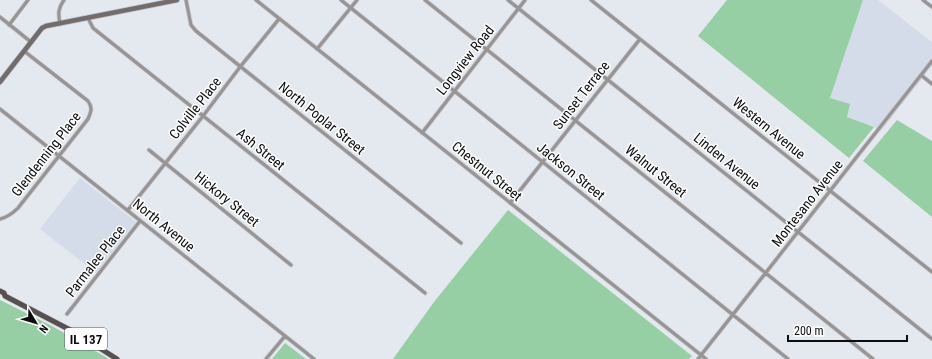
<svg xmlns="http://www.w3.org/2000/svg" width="932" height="359" font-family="'Roboto Condensed',sans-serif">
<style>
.built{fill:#d4dcea}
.green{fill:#95cfa3}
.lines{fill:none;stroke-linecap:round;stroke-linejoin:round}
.street-casing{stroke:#c1c5cb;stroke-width:4.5}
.secondary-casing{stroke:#c1c5cb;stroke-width:6}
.primary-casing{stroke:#c1c5cb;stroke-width:6}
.street{stroke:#989493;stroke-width:3}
.secondary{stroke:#726c6b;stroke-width:4.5}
.primary{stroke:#57504f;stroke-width:5}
.labels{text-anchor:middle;stroke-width:3;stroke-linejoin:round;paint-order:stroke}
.shield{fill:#fff;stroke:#545657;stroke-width:1}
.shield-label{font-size:13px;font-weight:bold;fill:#0b0d0f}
.street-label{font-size:14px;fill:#0b0d0f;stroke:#fff}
</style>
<rect width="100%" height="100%" fill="#e4e8ef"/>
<!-- built -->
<path class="built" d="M863 0H878L932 42V66L881 131 874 127 847 117 830 98Z
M80 178 136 222 96 273 40 229Z"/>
<!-- green -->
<path class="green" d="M727 0H863L830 98 850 104 847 117 874 127 849 158 698 36Z
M897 120 932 141V217L863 161Z
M508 210 692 356 689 359H393L434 302Z
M0 300 52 326 109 359H0Z
M285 343 306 359H272Z"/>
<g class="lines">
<defs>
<path id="street" d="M186 0 191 25 196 31 461 243
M256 0 706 359
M341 0 788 359
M425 0 873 359
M508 0 932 339
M591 0 932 272
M923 0 932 7
M0 17 31 42
M88 18 93 28 425 293
M60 24C58 13 58 8 64 0
M9 25 28 0
M317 49 357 0
M921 75 932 84
M0 109 314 359
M422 133 525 0
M149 150 291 265
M510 203 640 39
M128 210 203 116 240 67 279 19
M0 219C8 217 13 213 18 208L88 119C91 112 93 108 88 101L24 51
M67 314 140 221
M266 359 285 336
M698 359 932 61"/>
<path id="secondary" d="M0 82 42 28 46 26 177 0"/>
<path id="primary" d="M0 291 4 293 5 296 76 333 117 359"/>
</defs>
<!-- street casing -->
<use href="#street" class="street-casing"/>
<!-- secondary casing -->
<use href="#secondary" class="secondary-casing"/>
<!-- primary casing -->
<use href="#primary" class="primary-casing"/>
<!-- street -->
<use href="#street" class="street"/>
<!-- secondary -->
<use href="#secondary" class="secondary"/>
<!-- primary -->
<use href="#primary" class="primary"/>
</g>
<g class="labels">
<!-- shield labels -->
<rect class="shield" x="65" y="328" width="42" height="22" rx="3"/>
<g class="shield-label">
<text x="86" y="344">IL 137</text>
</g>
<!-- street labels -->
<g class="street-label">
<text transform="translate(465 60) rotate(-52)" y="5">Longview Road</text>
<text transform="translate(581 95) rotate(-52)" y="5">Sunset Terrace</text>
<text transform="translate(195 108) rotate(-52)" y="5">Colville Place</text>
<text transform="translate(322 118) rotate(39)" y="5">North Poplar Street</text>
<text transform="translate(769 128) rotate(39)" y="5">Western Avenue</text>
<text transform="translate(261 149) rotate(39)" y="5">Ash Street</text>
<text transform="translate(46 154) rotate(-52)" y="5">Glendenning Place</text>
<text transform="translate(727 161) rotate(39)" y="5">Linden Avenue</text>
<text transform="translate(487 171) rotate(39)" y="5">Chestnut Street</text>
<text transform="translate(571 171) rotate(39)" y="5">Jackson Street</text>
<text transform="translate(656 171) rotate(39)" y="5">Walnut Street</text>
<text transform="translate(227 199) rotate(39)" y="5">Hickory Street</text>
<text transform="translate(807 203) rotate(-52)" y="5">Montesano Avenue</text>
<text transform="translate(164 225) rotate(39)" y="5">North Avenue</text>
<text transform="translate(95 261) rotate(-52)" y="5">Parmalee Place</text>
</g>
</g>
<!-- north arrow -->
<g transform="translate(36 323) rotate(128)" stroke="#ffffff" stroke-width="3" paint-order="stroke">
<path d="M0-3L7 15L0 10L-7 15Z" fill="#0b0d0f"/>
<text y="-6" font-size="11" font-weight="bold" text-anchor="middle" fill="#0b0d0f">N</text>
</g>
<!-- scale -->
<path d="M788 335v6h119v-6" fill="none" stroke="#0b0d0f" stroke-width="2"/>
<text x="794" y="335" font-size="12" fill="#0b0d0f" stroke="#ffffff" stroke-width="3" paint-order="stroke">200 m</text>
</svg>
